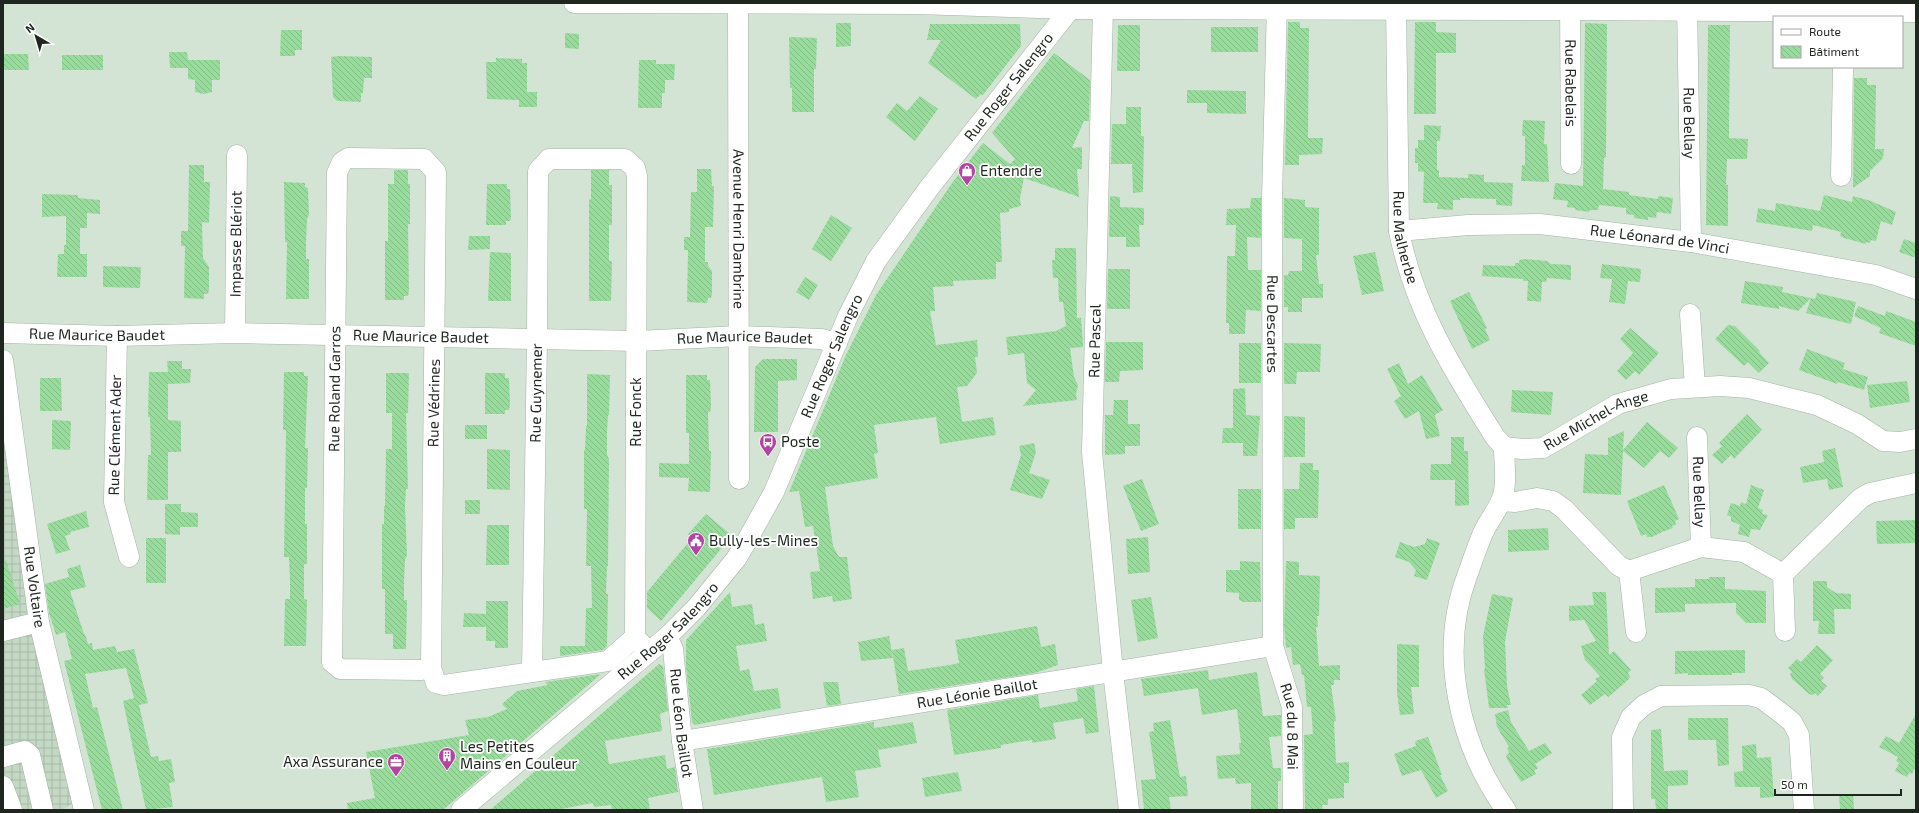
<svg xmlns="http://www.w3.org/2000/svg" width="1919" height="813" font-family="'Exo 2',sans-serif">
<style>
.industrial{fill:url(#industrial-grid)}
.building{fill:url(#building-back-hatch)}
.lines{fill:none;stroke-linecap:round;stroke-linejoin:round}
.minor-casing{stroke:#a3b2a3;stroke-width:21}
.minor{stroke:#fff;stroke-width:20}
.labels{text-anchor:middle;stroke-width:3.5;stroke-linejoin:round;paint-order:stroke}
.street-label{font-size:15px;fill:#1f251f;stroke:#fff}
.poi-label{font-size:15px;fill:#1f251f;stroke:#fff;text-anchor:start}
</style>
<defs>
<pattern id="industrial-grid" width="8" height="8" patternUnits="userSpaceOnUse"><rect width="8" height="8" fill="#c3d9c4"/><path d="M0 4h8M4 0v8" fill="none" stroke="#a7baa8"/></pattern>
<pattern id="building-back-hatch" width="6" height="6" patternUnits="userSpaceOnUse"><rect width="6" height="6" fill="#98dc9c"/><path d="M-1 5l2 2M0 0l6 6M5-1l2 2" fill="none" stroke="#83bd86"/></pattern>
</defs>
<rect width="100%" height="100%" fill="#d3e4d4"/>
<!-- industrial -->
<path class="industrial" d="M3 360 24 511 80 799 62 810H3Z"/>
<!-- building -->
<path class="building" d="M1288 22H1300V28H1309L1308 138H1323L1322 154 1299 155V165H1285Z
M1415 22H1436V32L1456 33V53H1436V114H1414Z
M836 23H851V46L836 47Z
M1585 23 1607 24 1606 157 1604 158 1603 189 1629 192V195L1658 199V196L1673 198 1671 214 1657 212 1656 218 1648 217V220L1634 218V215L1626 214V208L1599 205 1598 210H1590L1589 212 1575 210V208L1567 207 1568 201 1553 199 1555 183 1583 186Z
M930 24H1020L1021 46 983 95 981 94 976 99 928 63 941 40H927Z
M1118 25H1140V71H1117Z
M1708 25H1730L1729 138 1748 139 1747 159H1727L1726 185H1728V226L1706 225Z
M1211 27H1258V52H1211Z
M281 30H302V50H295V56H280Z
M565 33 579 34V49L565 48Z
M789 37 817 38 816 69H814V112H792V88H790Z
M169 52H187L188 60H220V80H212V92L204 94 195 92V80L188 79V68H170Z
M1054 53 1090 80 1089 121H1084L1072 148 1082 147V169H1077L1079 197 1024 178 1020 198 1021 206 1009 209V212L1000 213 1002 262H996V279L953 281 954 286 933 287 935 311H930L936 345 977 340 978 357H975L977 373 967 386 957 387 962 422 993 417 996 435 940 444 936 417 874 425 878 453 874 454 878 478 825 487 833 546 839 557H847L852 599 833 602 832 596 813 599 810 572 820 571 813 526 805 527 799 491 789 492 846 355 876 295 952 183 983 143 1010 164 1015 159 992 133Z
M3 54H28L29 70H3Z
M62 55H103V70H62Z
M339 56 372 57V78H364L363 93H361V102L337 101 333 97 331 57Z
M496 58 522 59V63H527V92H537V107H519V100L487 99 486 62H496Z
M639 60H656V64H675L674 80H665V93H662V108H638Z
M1854 78H1867V85H1876L1875 149H1884L1883 158 1870 171V176L1853 188Z
M1187 90 1246 91V114L1207 113V103H1187Z
M920 96 938 109 915 141 886 117 897 103 907 111Z
M1126 107H1141V136H1144L1143 192 1133 193 1132 164H1111L1112 124H1126Z
M1523 120 1545 121 1544 144H1547L1549 182 1521 181 1522 165H1525V136H1522Z
M1424 125 1441 126 1440 141H1437V170H1439V177L1468 178V174L1484 175V182L1513 183 1512 206 1496 205V199L1460 198V200H1453V210L1437 209 1438 203H1423L1424 172 1418 171V163H1415V148H1418V140H1424Z
M189 165H204V182H210L209 223 202 222 203 258 209 267V290L208 294H204V299L184 298 185 246H181V231H188Z
M697 169H711L712 186H714L713 227H705V262H708V266L712 271V295L711 298H708L707 303 687 302 688 250H684V237H690L691 192H697Z
M394 170H408V184H410V224H408L409 291 408 296H404V300H385V241H388V184H394Z
M591 170H609V185H612V225H609V261H612L611 301H589V200L591 199Z
M284 182 305 183V187L308 188 309 215 307 219 306 242V259H309V299H286L287 242H285Z
M487 184H507V189H510L511 217 510 221H506V225H486Z
M42 194 78 195V198L100 200V214L87 213V228H80V254H87V277H57L58 254H64V245H66V216L42 217Z
M1824 195 1852 202 1853 196 1871 201 1896 212 1892 225 1881 221 1876 241 1871 240 1870 243 1866 242V244L1844 238 1840 236 1841 232 1813 225 1812 231 1756 222 1758 208 1775 211 1776 203 1820 211Z
M1110 196 1120 197V207L1144 208V225H1139L1140 247H1126V237H1109Z
M1251 198H1261V238L1247 237 1248 270H1261V311L1246 310 1245 334H1229V323H1226L1227 256H1235L1236 225H1226L1227 209 1250 208Z
M1284 198 1305 200V207L1319 208V255H1316L1319 284H1323V298H1302V312H1288V307H1284V275H1288L1289 271H1302V239L1284 238Z
M831 215 852 228 831 261 812 249Z
M469 236H490V249L468 250Z
M1904 239 1916 243V258L1899 252Z
M1055 248H1076L1077 318H1081L1083 344V347L1070 348 1074 377 1078 385 1076 394 1077 400 1023 406 1036 390 1027 383 1024 353 1008 355 1006 337 1056 331 1066 326 1063 302H1059L1058 278H1053L1052 260H1055Z
M490 252 511 253V301H488Z
M1375 252 1384 291 1362 295 1353 256Z
M1524 259 1547 261 1551 264 1571 265V280L1547 278 1546 282H1542L1541 302 1534 301H1527L1528 281H1523V279L1482 276 1483 265 1515 266V263H1519V260Z
M1602 264 1641 269 1640 282 1628 281 1625 304 1609 302 1612 279 1600 278Z
M103 266 141 267 140 288 103 287Z
M1108 269H1130V309H1107Z
M805 277 818 285 809 300 796 292Z
M1745 281 1783 287 1782 292 1811 298 1798 311 1779 306V309L1741 303Z
M1469 292 1487 328 1485 329 1490 340 1472 349 1450 301Z
M1817 293 1856 302 1851 324 1806 313 1811 298 1815 299Z
M1858 306 1885 316 1886 311 1916 322V346L1879 333 1881 328 1854 316Z
M1728 325 1735 326 1760 351 1759 352 1769 363 1759 373 1748 362 1744 366 1715 339Z
M1630 328 1659 353 1639 375 1635 371 1626 380 1617 371 1633 353 1620 339Z
M1106 342H1143V370L1120 371 1119 382H1105Z
M1239 343H1261V383H1239Z
M1284 343 1321 344 1320 372H1297L1296 384H1284Z
M1807 349 1845 363 1843 369 1868 377 1864 390 1838 382 1837 384 1799 370Z
M763 359H797V380L778 381V432H754L755 367Z
M167 361H182V369H191L190 383 168 384V420L181 421V452H168V500H147L148 455H151L150 417H148L149 372H168Z
M1399 363 1408 384 1422 375 1443 410 1435 415 1440 436 1426 439 1419 411 1405 419 1394 401 1401 396 1387 369Z
M284 372H304V376H308L305 448H308L307 488H305V524H307V564H304V599L307 600 306 646H284L285 599H290V581L289 557H284L286 430H283Z
M386 373H409L408 413H406L408 489H406L405 506 407 555 405 560 404 582V600H407L406 649H393V634H385V589H382V524H384V506H385L386 449H392V413H386Z
M485 373H505V378H509L510 405 509 410H505V414H485Z
M587 374 610 375 609 415H608L607 432V455L609 459 608 566H607L606 594H608L607 646 603 650 560 656V646H585L586 608H592L591 566H586L587 509H584V450H585L586 426H587Z
M686 375H707V380H710L711 407 710 412H708L709 451H711L710 492 688 491 689 478 659 477V463L689 464V433H686Z
M40 378H61L62 411H40Z
M1907 381 1910 402 1870 408 1867 385Z
M1245 388 1246 415 1260 416 1257 456H1243V443H1222L1223 428H1233V389Z
M1512 390 1553 392 1551 415 1511 412Z
M1114 400H1128V424H1140V446H1125V454L1105 455V415H1113Z
M1747 414 1762 430 1734 459 1731 455 1722 464 1712 455 1722 446 1719 443Z
M1284 416 1305 417V457H1284Z
M52 420 71 421 70 450 52 449Z
M1647 422 1678 448 1669 458 1660 451 1644 468 1623 451 1621 495 1583 493 1585 454 1608 455V438L1624 431 1623 450Z
M465 425H487V439H465Z
M1451 437H1464V451H1468L1469 505 1455 506V480H1430L1431 464H1451Z
M1034 443 1036 452 1029 473 1050 480 1042 499 1010 490 1021 455 1019 446Z
M1835 448 1843 487 1829 490 1827 479 1803 483 1800 467 1824 462 1822 451Z
M487 449 510 450V490L487 489Z
M1300 463H1313V470H1319L1318 518H1295V529H1284V489H1299Z
M1142 479 1159 524 1141 531 1123 486Z
M1664 485 1679 519 1675 521 1676 525 1672 526 1673 528 1662 532 1652 537H1647L1646 534 1641 536 1627 501Z
M1751 485 1764 490 1758 508 1763 510 1762 514 1768 515 1760 530 1751 529 1749 537 1738 534 1740 525 1731 521V517L1727 515 1731 503 1740 506 1741 502 1746 504Z
M1238 489H1261V529H1238Z
M465 500H480V514H465Z
M165 504H181V512L198 513V527H180V535L165 534Z
M86 511 89 527 70 532 71 534 65 536 70 550 56 554 47 524Z
M706 514 729 533 723 540 726 543 661 621 647 608V592L692 538 688 534Z
M1916 520V543L1877 544 1876 521Z
M487 525H509V565H486Z
M1548 528 1549 550 1508 552V530Z
M1148 537 1150 572 1128 574 1126 539Z
M146 538H166V583H146Z
M1427 538 1440 543 1427 580 1414 576 1416 570 1409 562 1395 557 1400 542 1414 547 1425 544Z
M6 560 20 604 3 609V561Z
M1240 561 1260 562 1261 602H1243L1239 600V593L1226 592V570H1240Z
M1286 561 1299 562V575L1320 576 1319 616H1317L1318 627H1316L1319 666 1340 665V680H1334V685H1331L1336 721 1334 722 1336 763 1349 762V783H1344V798L1328 799V805H1322L1323 810H1305L1304 735 1313 734 1311 707H1307L1304 675H1302L1300 664 1293 665 1291 647 1286 648 1284 625Z
M80 565 86 587 70 591 84 634H85L88 644 92 643 93 650 115 646 117 652 134 649 148 703 139 705 151 757 158 756 159 761 171 759 175 782 169 783 173 807 146 810 123 701 134 698 126 668 85 674 93 708 97 707 123 810H102L64 661 72 659 65 632 56 635 49 613 45 584 69 577 67 569Z
M1709 577H1725V589L1766 591V623H1746L1736 613V603L1685 604V612L1655 613V588L1695 587V579H1709Z
M1813 581H1827V587L1836 593 1851 594V609H1834L1835 634H1818L1819 621H1813Z
M730 592 732 607 752 604 755 625 764 623 767 641 736 646 740 671 749 669 754 691 778 688 781 708 695 725 692 722 686 667V640Z
M1592 592H1606L1609 655 1614 651 1631 670 1628 673 1630 677 1629 679 1611 695 1608 697 1605 694 1590 705 1581 695 1597 681 1595 679 1600 676 1585 660 1581 646 1596 641 1584 620 1569 621V606L1594 605Z
M1492 594 1513 598 1505 641 1507 686 1511 705H1507L1508 708H1489L1484 669H1485L1483 636Z
M1151 597 1158 638 1138 642 1131 600Z
M486 601H508V648H495V641H486V627H463L464 613 486 614Z
M1037 626 1041 647 1055 644 1058 665 1035 673 899 694 892 650 904 648 908 671 950 665 959 663 955 640Z
M889 636 893 658 861 661 858 642Z
M1397 644 1419 645V687H1411L1414 714 1400 715 1397 693Z
M1817 645 1833 660 1820 674 1824 678 1821 681 1827 686 1818 696 1815 693 1813 695 1809 694 1800 686 1792 679 1790 674 1792 672 1788 668 1797 659 1801 662Z
M1745 650V673H1732V675H1688V673L1675 674V651Z
M659 664 663 666 668 711 660 714 662 731 605 741 609 764 665 755 667 769 675 767 678 792 648 798 650 810H612L611 805 594 807 593 803 556 810H490Z
M1208 670 1209 680 1257 672 1263 716 1281 715V736L1269 737 1273 768H1281V781H1278V810H1251V783L1236 784 1235 778 1218 779 1216 756 1240 754 1239 743H1241L1237 709 1202 715 1198 688 1144 696 1141 679Z
M601 674 443 810H348L347 803 375 798 366 752 469 735 465 720 488 717 507 709 502 704 517 691 548 685 545 682Z
M823 682H838L841 704 827 706Z
M1094 686 1099 732 1086 734 1083 718 1053 723 1056 739 1032 743V740L1001 745V748L954 755 947 710 1038 695 1040 708 1078 701 1076 689Z
M1508 710 1511 722 1529 751 1545 743 1552 753 1535 764 1538 768 1534 771 1536 774 1521 782 1507 759 1506 755 1509 753 1507 748 1509 747 1497 727 1495 714Z
M1916 714V766L1912 774 1909 773 1907 777 1895 771 1899 763 1896 761 1898 757 1879 747 1886 736 1899 743Z
M1688 718H1728L1729 765 1718 766 1716 740H1688Z
M1170 720 1180 777 1186 776 1188 796 1169 797 1171 810H1144L1141 780 1156 779 1149 732 1154 731 1153 723Z
M874 722V728L913 722 917 743 878 750 881 767 855 771 859 797 826 802 822 777 714 795 707 749Z
M1661 729 1664 771 1688 770V785L1668 786V810H1656L1655 799H1651V730Z
M1428 737 1442 775H1440L1448 791 1436 798 1421 770 1402 776 1394 754 1416 746 1415 741Z
M1756 744 1757 758 1771 757 1774 797 1760 798V787H1735L1734 772 1743 771 1742 746Z
M958 772 962 791 925 797 922 778Z
M1853 794 1854 810H1840L1839 795Z"/>
<g class="lines">
<defs>
<g id="minor">
<path d="M574 3 916 4 1070 9 1570 10 1916 12"/>
<path id="s1" d="M1277 3 1272 199 1273 646 1292 707 1293 810"/>
<path id="s2" d="M1396 3 1399 231C1414 309 1453 370 1495 437L1504 447"/>
<path id="s3" d="M1570 3 1571 164"/>
<path id="s4" d="M1687 3 1691 242"/>
<path id="s5" d="M738 4 739 479"/>
<path d="M1103 9 1092 452 1113 672 1129 810"/>
<path d="M1841 176 1843 67"/>
<path id="s6" d="M1399 231 1468 225 1540 224 1691 242 1876 275 1916 289"/>
<path d="M1690 314 1695 387"/>
<path id="s7" d="M3 333 117 336 235 333 637 341 739 336 821 339 837 343"/>
<path id="s8" d="M235 333 237 155"/>
<path d="M117 336 114 502 129 557"/>
<path id="s9" d="M3 360 39 622 84 810"/>
<path id="s10" d="M1697 437 1701 547"/>
<path d="M1501 501 1515 502 1537 498 1553 501 1564 509 1619 566 1629 571"/>
<path d="M1783 574 1861 498 1870 493 1916 483"/>
<path d="M3 631 39 622"/>
<path d="M1636 632 1629 571 1701 547 1744 552 1783 574 1785 631"/>
<path id="s11" d="M667 637 673 649 682 741 693 810"/>
<path id="s12" d="M431 668 421 670 340 669 332 662 337 173 342 162 348 158 424 159 436 172 431 668 436 683 444 685 608 661 635 637"/>
<path id="s13" d="M532 672 537 339 538 171 549 159H625L635 168 637 176 635 637 649 652"/>
<path id="s14" d="M682 741 1273 646"/>
<path d="M3 757 25 751 30 755 43 810"/>
<path d="M3 786 12 810"/>
<path id="s15" d="M461 810 667 637 696 608 736 559 745 544 774 492 848 316 876 261 929 188 1075 3"/>
<path id="s16" d="M1506 810C1459 745 1438 653 1467 576 1472 562 1477 547 1483 533 1488 522 1496 512 1501 501 1508 485 1504 464 1504 447L1522 449 1543 448 1618 404 1671 389 1720 386 1749 388 1817 405 1857 424 1883 441 1900 442 1916 439"/>
<path d="M1623 810 1622 737 1631 717 1644 705 1661 696 1749 695 1761 698 1781 713 1792 722 1799 735 1804 810"/>
</g>
</defs>
<!-- minor casing -->
<use href="#minor" class="minor-casing"/>
<!-- minor -->
<use href="#minor" class="minor"/>
</g>
<!-- icons -->
<defs>
<symbol id="shop-pin" viewBox="-11 -11 22 30"><path d="M0 17L-7.5 6A9.5 9.5 0 1 1 7.5 6Z" fill="#b244a2" stroke="#fff"/><path d="M-5-2.5h2.3a2.7 3.5 0 0 1 5.4 0H5L5.5 6h-11ZM-1.5-2.5h3a1.5 2.3 0 0 0-3 0Z" fill="#fff"/></symbol>
<symbol id="bus-pin" viewBox="-11 -11 22 30"><path d="M0 17L-7.5 6A9.5 9.5 0 1 1 7.5 6Z" fill="#b244a2" stroke="#fff"/><path d="M-5-6H5V4H4V6H2V4H-2V6H-4V4H-5ZM-3.5-4V0h7V-4ZM-3.5 1.2v1.5H-2V1.2ZM2 1.2v1.5H3.5V1.2Z" fill="#fff"/></symbol>
<symbol id="civic-pin" viewBox="-11 -11 22 30"><path d="M0 17L-7.5 6A9.5 9.5 0 1 1 7.5 6Z" fill="#b244a2" stroke="#fff"/><path d="M-.6-6.5H3V-4.5H.6V-3L4-1V1h2V6H-6V1h2V-1L-.6-3ZM-1.2 2.5V6h2.4V2.5Z" fill="#fff"/></symbol>
<symbol id="building-pin" viewBox="-11 -11 22 30"><path d="M0 17L-7.5 6A9.5 9.5 0 1 1 7.5 6Z" fill="#b244a2" stroke="#fff"/><path d="M-4-6H4V6H1V3H-1V6H-4ZM-2.5-4.3h1.7v1.8h-1.7ZM.8-4.3h1.7v1.8H.8ZM-2.5-1h1.7V.8h-1.7ZM.8-1h1.7V.8H.8Z" fill="#fff"/></symbol>
<symbol id="office-pin" viewBox="-11 -11 22 30"><path d="M0 17L-7.5 6A9.5 9.5 0 1 1 7.5 6Z" fill="#b244a2" stroke="#fff"/><path d="M-6-3h4V-5.5h4V-3h4V5H-6ZM-1-4.5V-3h2v-1.5ZM-6 0V1H6V0Z" fill="#fff"/></symbol>
</defs>
<g fill-rule="evenodd">
<use href="#shop-pin" x="957" y="161" width="20" height="27"/>
<use href="#bus-pin" x="758" y="432" width="20" height="27"/>
<use href="#civic-pin" x="686" y="531" width="20" height="27"/>
<use href="#building-pin" x="437" y="746" width="20" height="27"/>
<use href="#office-pin" x="386" y="752" width="20" height="27"/>
</g>
<g class="labels">
<!-- street labels -->
<g class="street-label">
<text dy="5" stroke="none"><textPath href="#s3" startOffset="80">Rue Rabelais</textPath></text>
<text dy="5" stroke="none"><textPath href="#s15" startOffset="922">Rue Roger Salengro</textPath></text>
<text dy="5" stroke="none"><textPath href="#s4" startOffset="120">Rue Bellay</textPath></text>
<text dy="5" stroke="none"><textPath href="#s5" startOffset="225">Avenue Henri Dambrine</textPath></text>
<text dy="5" stroke="none"><textPath href="#s2" startOffset="235">Rue Malherbe</textPath></text>
<text dy="5" stroke="none"><textPath href="#s6" startOffset="262">Rue Léonard de Vinci</textPath></text>
<text dy="5" stroke="none"><textPath href="#s8" startOffset="89">Impasse Blériot</textPath></text>
<text dy="5" stroke="none"><textPath href="#s1" startOffset="321">Rue Descartes</textPath></text>
<text dy="5" stroke="none"><textPath href="#s7" startOffset="94">Rue Maurice Baudet</textPath></text>
<text dy="5" stroke="none"><textPath href="#s7" startOffset="418">Rue Maurice Baudet</textPath></text>
<text dy="5" stroke="none"><textPath href="#s7" startOffset="742">Rue Maurice Baudet</textPath></text>
<text transform="translate(1095 341) rotate(-89)" y="5">Rue Pascal</text>
<text dy="5" stroke="none"><textPath href="#s15" startOffset="598">Rue Roger Salengro</textPath></text>
<text dy="5" stroke="none"><textPath href="#s12" startOffset="375">Rue Roland Garros</textPath></text>
<text dy="5" stroke="none"><textPath href="#s13" startOffset="279">Rue Guynemer</textPath></text>
<text transform="translate(434 403) rotate(-89)" y="5">Rue Védrines</text>
<text transform="translate(636 412) rotate(-90)" y="5">Rue Fonck</text>
<text dy="5" stroke="none"><textPath href="#s16" startOffset="483">Rue Michel-Ange</textPath></text>
<text transform="translate(115 435) rotate(-89)" y="5">Rue Clément Ader</text>
<text dy="5" stroke="none"><textPath href="#s10" startOffset="55">Rue Bellay</textPath></text>
<text dy="5" stroke="none"><textPath href="#s9" startOffset="229">Rue Voltaire</textPath></text>
<text dy="5" stroke="none"><textPath href="#s15" startOffset="274">Rue Roger Salengro</textPath></text>
<text dy="5" stroke="none"><textPath href="#s14" startOffset="299">Rue Léonie Baillot</textPath></text>
<text dy="5" stroke="none"><textPath href="#s11" startOffset="88">Rue Léon Baillot</textPath></text>
<text dy="5" stroke="none"><textPath href="#s1" startOffset="726">Rue du 8 Mai</textPath></text>
</g>
<!-- poi labels -->
<g class="poi-label">
<text x="980" y="176">Entendre</text>
<text x="781" y="447">Poste</text>
<text x="709" y="546">Bully-les-Mines</text>
<text x="460" y="752">Les Petites<tspan x="460" dy="17">Mains en Couleur</tspan></text>
<text x="383" y="767" text-anchor="end">Axa Assurance</text>
</g>
</g>
<!-- border -->
<rect width="1919" height="813" fill="none" stroke="#1f251f" stroke-width="8"/>
<!-- legend -->
<rect x="1773" y="16" width="130" height="52" fill="#ffffff" stroke="#a5a8a5"/>
<rect x="1781" y="29" width="20" height="6" fill="#ffffff" stroke="#a5a8a5"/>
<text x="1809" y="36" font-size="12" fill="#1f251f">Route</text>
<rect x="1781" y="46" width="20" height="12" fill="url(#building-back-hatch)" stroke="#a5a8a5"/>
<text x="1809" y="56" font-size="12" fill="#1f251f">Bâtiment</text>
<!-- north arrow -->
<g transform="translate(36 36) rotate(322)" stroke="#ffffff" stroke-width="3" paint-order="stroke">
<path d="M0-3L7 15L0 10L-7 15Z" fill="#1f251f"/>
<text y="-6" font-size="11" font-weight="bold" text-anchor="middle" fill="#1f251f">N</text>
</g>
<!-- scale -->
<path d="M1775 789v6h126v-6" fill="none" stroke="#1f251f" stroke-width="2"/>
<text x="1781" y="789" font-size="12" fill="#1f251f" stroke="#ffffff" stroke-width="3" paint-order="stroke">50 m</text>
</svg>
